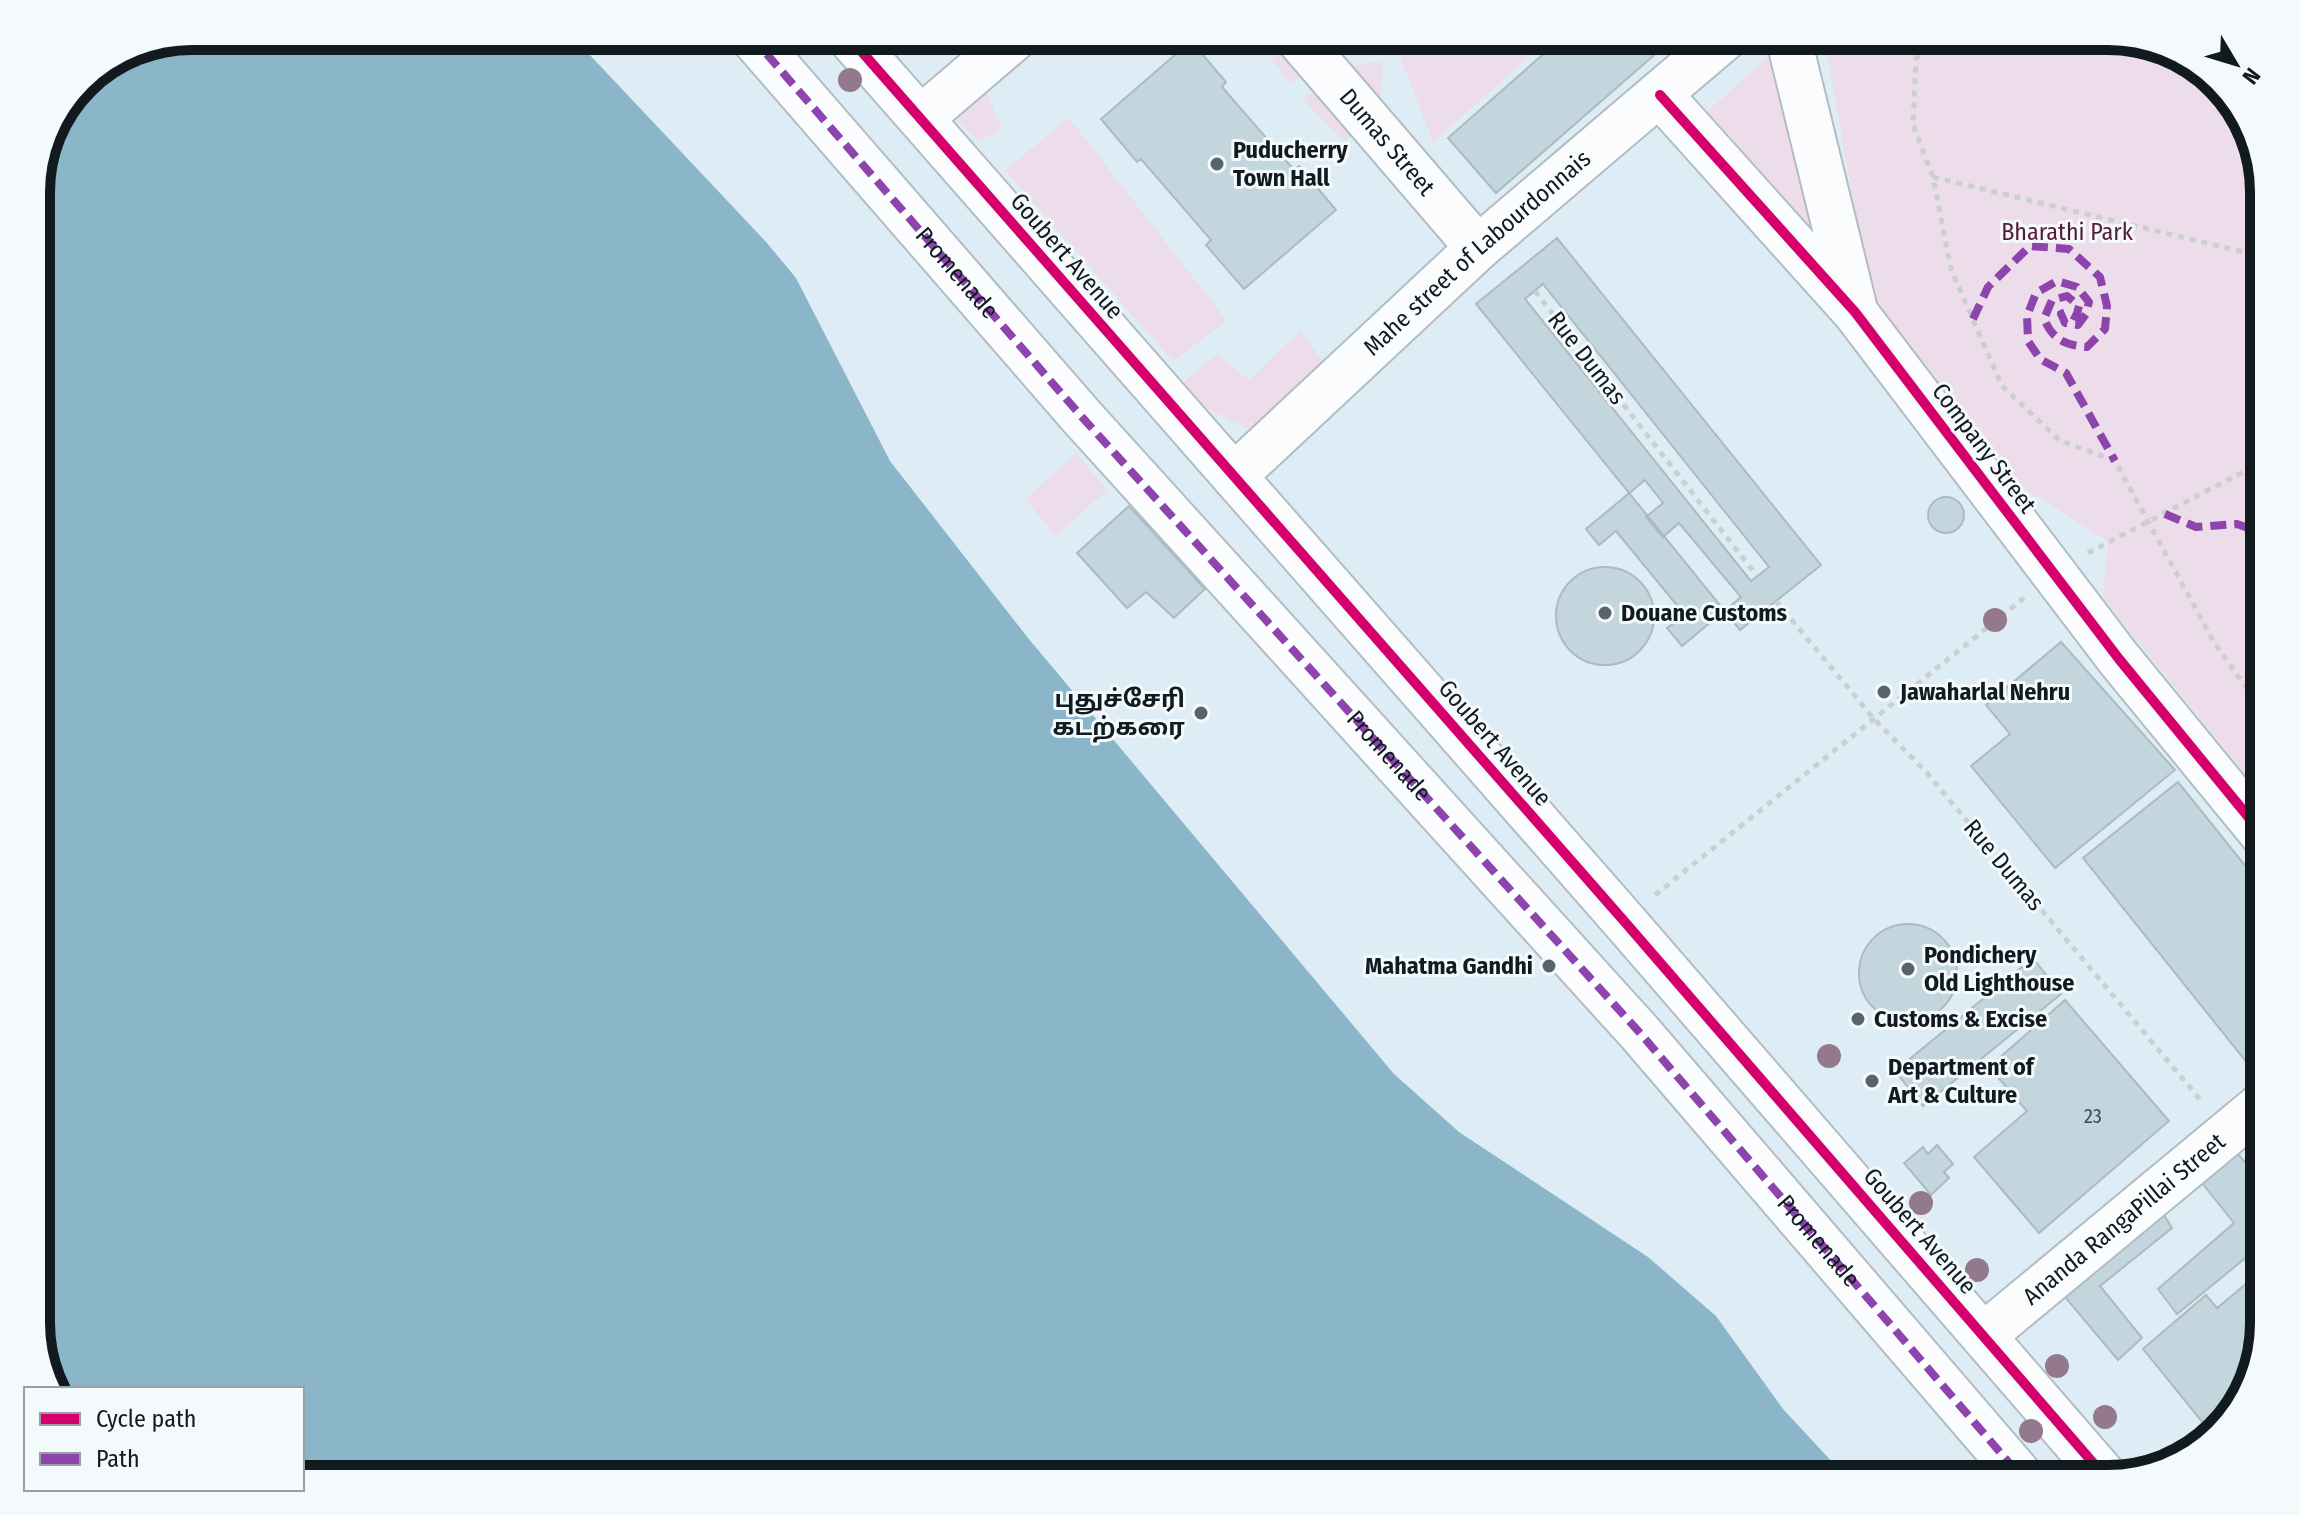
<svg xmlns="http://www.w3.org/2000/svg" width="2300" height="1515" font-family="'Fira Sans Condensed','Noto Sans Tamil',sans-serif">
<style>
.green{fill:#eddce9}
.water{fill:#8bb6ca}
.building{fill:#c3d5dd;stroke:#aeb9c0;stroke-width:2;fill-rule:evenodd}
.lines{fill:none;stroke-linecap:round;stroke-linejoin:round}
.minor-casing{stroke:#b1bdc2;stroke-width:48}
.path{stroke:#cbcfd1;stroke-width:5;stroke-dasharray:6 6;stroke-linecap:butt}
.minor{stroke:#fafcfe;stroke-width:44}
.quiet{stroke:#8e44ad;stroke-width:8;stroke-dasharray:16 8;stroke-linecap:butt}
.cycleway-casing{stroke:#f4fafc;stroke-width:15}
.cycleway{stroke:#d6006c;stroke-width:10}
.tree{fill:#94788e}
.poi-dot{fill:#58646a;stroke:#f4fafc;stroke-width:3}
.labels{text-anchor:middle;stroke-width:6;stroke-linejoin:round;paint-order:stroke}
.number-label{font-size:20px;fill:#3d494e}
.street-label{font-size:24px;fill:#101a1f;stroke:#f4fafc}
.poi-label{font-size:24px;font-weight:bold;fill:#101a1f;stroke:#f4fafc;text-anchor:start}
.park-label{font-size:24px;fill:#57193a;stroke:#f4fafc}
.rim{fill:none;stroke:#101a1f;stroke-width:10}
</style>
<rect width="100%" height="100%" fill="#deedf5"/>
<!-- green -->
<path class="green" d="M1305 36H1330L1337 68 1383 61 1379 118Z
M1464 36H1553L1433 142 1398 51Z
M1824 36H2108L2195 62 2248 122 2264 191V798L2103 598 2108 541 2016 483 1870 298Z
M1289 43 1363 127 1344 141 1303 99 1321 86 1309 71 1291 84 1271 59Z
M1768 56 1824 256 1706 113Z
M981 81 1002 128 979 141 953 116Z
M1069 118 1227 321 1173 361 1005 170Z
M1300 331 1328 368 1262 436 1210 410 1178 387 1217 354 1249 380Z
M1076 454 1107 490 1056 536 1025 499Z"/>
<!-- water -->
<path class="water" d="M191 36H572L767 243 796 278 890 461 1028 638 1394 1074 1459 1132 1648 1257 1716 1316 1783 1409 1848 1479H302V1389H53L36 1333V182L48 132 82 81 132 48Z"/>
<!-- building -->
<path class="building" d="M1564 36H1676L1496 193 1448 138Z
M1191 41 1226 82 1222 87 1294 170 1299 166 1336 210 1244 289 1206 245 1211 240 1141 159 1137 162 1101 119Z
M1557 238 1821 565 1740 630 1476 304ZM1543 284 1769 567 1751 581 1525 299Z
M1645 480 1663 503 1646 517 1663 537 1679 523 1741 597 1682 646 1667 628 1685 615 1616 531 1599 545 1586 529Z
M1928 515a18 18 0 1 1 36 0a18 18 0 1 1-36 0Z
M1129 506 1205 589 1174 618 1146 592 1127 608 1077 553Z
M1556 616a49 49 0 1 1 98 0a49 49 0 1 1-98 0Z
M2061 642 2175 770 2055 868 1971 766 2010 734 1986 705Z
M2178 782 2264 889V1059L2252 1069 2083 858Z
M1859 973a49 49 0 1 1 98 0a49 49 0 1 1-98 0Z
M2033 958 2061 994 1923 1106 1895 1071Z
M2065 1000 2169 1121 2039 1233 1974 1157 2027 1111 1989 1067Z
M1937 1145 1953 1164 1944 1172 1949 1178 1931 1195 1904 1163 1923 1147 1928 1154Z
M2233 1148 2264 1185V1243L2177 1314 2158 1289 2234 1223 2198 1178Z
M2159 1207 2172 1228 2100 1286 2142 1338 2118 1360 2059 1290Z
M2264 1269V1324L2238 1410 2212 1434 2143 1349 2206 1295 2217 1308Z"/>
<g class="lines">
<defs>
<g id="minor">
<path d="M751 36 1081 416 1640 1033 2023 1479"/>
<path d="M848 36 1624 921 2107 1479"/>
<path id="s1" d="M1296 36 1478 248"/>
<path d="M1788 36 1854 306"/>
<path d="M1660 95 1855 312 2119 659 2264 836"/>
<path d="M921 118 1017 36"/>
<path id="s2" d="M1234 476 1478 248 1727 36"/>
<path id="s3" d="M1984 1335 2264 1103"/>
</g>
</defs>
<!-- minor casing -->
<use href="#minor" class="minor-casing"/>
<!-- path -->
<path class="path" d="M1933 36 1916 59 1913 125 1933 177 1951 269 2002 386 2059 440 2115 461 2215 644 2264 712
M1933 177 2264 257
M1535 291 1757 576
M2088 553 2264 461
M1776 601 1874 719 1927 773 2203 1103
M1655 895 2024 598"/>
<!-- minor -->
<use href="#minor" class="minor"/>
<!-- quiet -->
<g class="quiet">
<path id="s4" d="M751 36 1081 416 1640 1033 2023 1479"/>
<path d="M1973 319 1988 287 2030 246 2069 249 2100 277 2107 306 2105 329 2087 347C2065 345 2053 340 2044 319L2052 300 2067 296 2079 306 2076 317 2066 312 2061 314 2065 323 2078 325 2086 314 2089 302 2077 287 2057 281 2036 293 2027 316 2028 341 2040 359 2066 373 2115 461"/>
<path d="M2165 514 2196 527 2237 524 2264 534"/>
</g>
<defs>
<path id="cycleway" d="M848 36 1624 921 2107 1479
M1660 95 1855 312 2119 659 2264 836"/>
</defs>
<!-- cycleway casing -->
<use href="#cycleway" class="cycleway-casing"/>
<!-- cycleway -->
<use href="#cycleway" class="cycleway"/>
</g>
<!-- trees -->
<g class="tree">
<circle cx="850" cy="80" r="12"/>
<circle cx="1995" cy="620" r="12"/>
<circle cx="1829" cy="1056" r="12"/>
<circle cx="1921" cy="1203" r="12"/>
<circle cx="1977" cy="1270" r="12"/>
<circle cx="2057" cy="1366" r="12"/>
<circle cx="2105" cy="1417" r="12"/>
<circle cx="2031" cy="1431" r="12"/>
</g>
<!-- markers -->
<g class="poi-dot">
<circle cx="1217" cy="164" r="8"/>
<circle cx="1605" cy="613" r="8"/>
<circle cx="1884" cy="692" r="8"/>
<circle cx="1201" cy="713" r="8"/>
<circle cx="1549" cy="966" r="8"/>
<circle cx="1908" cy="969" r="8"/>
<circle cx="1858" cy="1019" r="8"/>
<circle cx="1872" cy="1081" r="8"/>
</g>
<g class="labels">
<!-- number labels -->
<g class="number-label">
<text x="2093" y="1123">23</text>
</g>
<!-- street labels -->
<g class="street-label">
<text dy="8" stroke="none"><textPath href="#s1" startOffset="140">Dumas Street</textPath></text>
<text dy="8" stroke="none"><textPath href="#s2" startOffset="330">Mahe street of Labourdonnais</textPath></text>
<text transform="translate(1067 256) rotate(49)" y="8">Goubert Avenue</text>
<text dy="8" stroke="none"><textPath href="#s4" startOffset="314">Promenade</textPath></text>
<text transform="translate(1587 358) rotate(52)" y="8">Rue Dumas</text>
<text transform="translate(1984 448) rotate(53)" y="8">Company Street</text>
<text transform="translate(1495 743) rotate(49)" y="8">Goubert Avenue</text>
<text dy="8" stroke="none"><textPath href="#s4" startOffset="962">Promenade</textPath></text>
<text transform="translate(2004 865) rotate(50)" y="8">Rue Dumas</text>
<text dy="8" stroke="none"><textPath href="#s3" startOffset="182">Ananda RangaPillai Street</textPath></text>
<text transform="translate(1920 1231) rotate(49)" y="8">Goubert Avenue</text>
<text dy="8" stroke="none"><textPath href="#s4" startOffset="1610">Promenade</textPath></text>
</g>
<!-- poi labels -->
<g class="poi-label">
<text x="1233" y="158">Puducherry<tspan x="1233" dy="28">Town Hall</tspan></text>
<text x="1621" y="621">Douane Customs</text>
<text x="1900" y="700">Jawaharlal Nehru</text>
<text x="1185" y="707" text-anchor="end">புதுச்சேரி<tspan x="1185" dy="28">கடற்கரை</tspan></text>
<text x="1924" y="963">Pondichery<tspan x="1924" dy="28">Old Lighthouse</tspan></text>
<text x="1533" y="974" text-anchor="end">Mahatma Gandhi</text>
<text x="1874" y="1027">Customs &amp; Excise</text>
<text x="1888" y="1075">Department of<tspan x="1888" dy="28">Art &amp; Culture</tspan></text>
</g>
<!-- park labels -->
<g class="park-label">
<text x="2067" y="240">Bharathi Park</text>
</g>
</g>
<!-- crop -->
<path d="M0 0H2300V1515H0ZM192 50H2108A142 142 0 0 1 2250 192V1323A142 142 0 0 1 2108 1465H192A142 142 0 0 1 50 1323V192A142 142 0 0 1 192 50Z" fill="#f4fafc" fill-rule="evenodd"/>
<path class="rim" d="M192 50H2108A142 142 0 0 1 2250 192V1323A142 142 0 0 1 2108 1465H192A142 142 0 0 1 50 1323V192A142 142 0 0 1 192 50Z"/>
<!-- legend -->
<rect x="24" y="1387" width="280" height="104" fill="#f4fafc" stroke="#99a0a4" stroke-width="2"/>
<rect x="40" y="1413" width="40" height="12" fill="#d6006c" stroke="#99a0a4" stroke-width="2"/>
<text x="96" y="1427" font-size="24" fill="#101a1f">Cycle path</text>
<rect x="40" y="1453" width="40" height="12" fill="#8e44ad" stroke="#99a0a4" stroke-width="2"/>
<text x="96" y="1467" font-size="24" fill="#101a1f">Path</text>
<!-- north arrow -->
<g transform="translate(2236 64) rotate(128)" stroke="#f4fafc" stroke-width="6" paint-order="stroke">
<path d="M0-6L14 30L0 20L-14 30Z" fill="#101a1f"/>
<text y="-12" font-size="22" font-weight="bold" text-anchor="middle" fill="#101a1f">N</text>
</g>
</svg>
